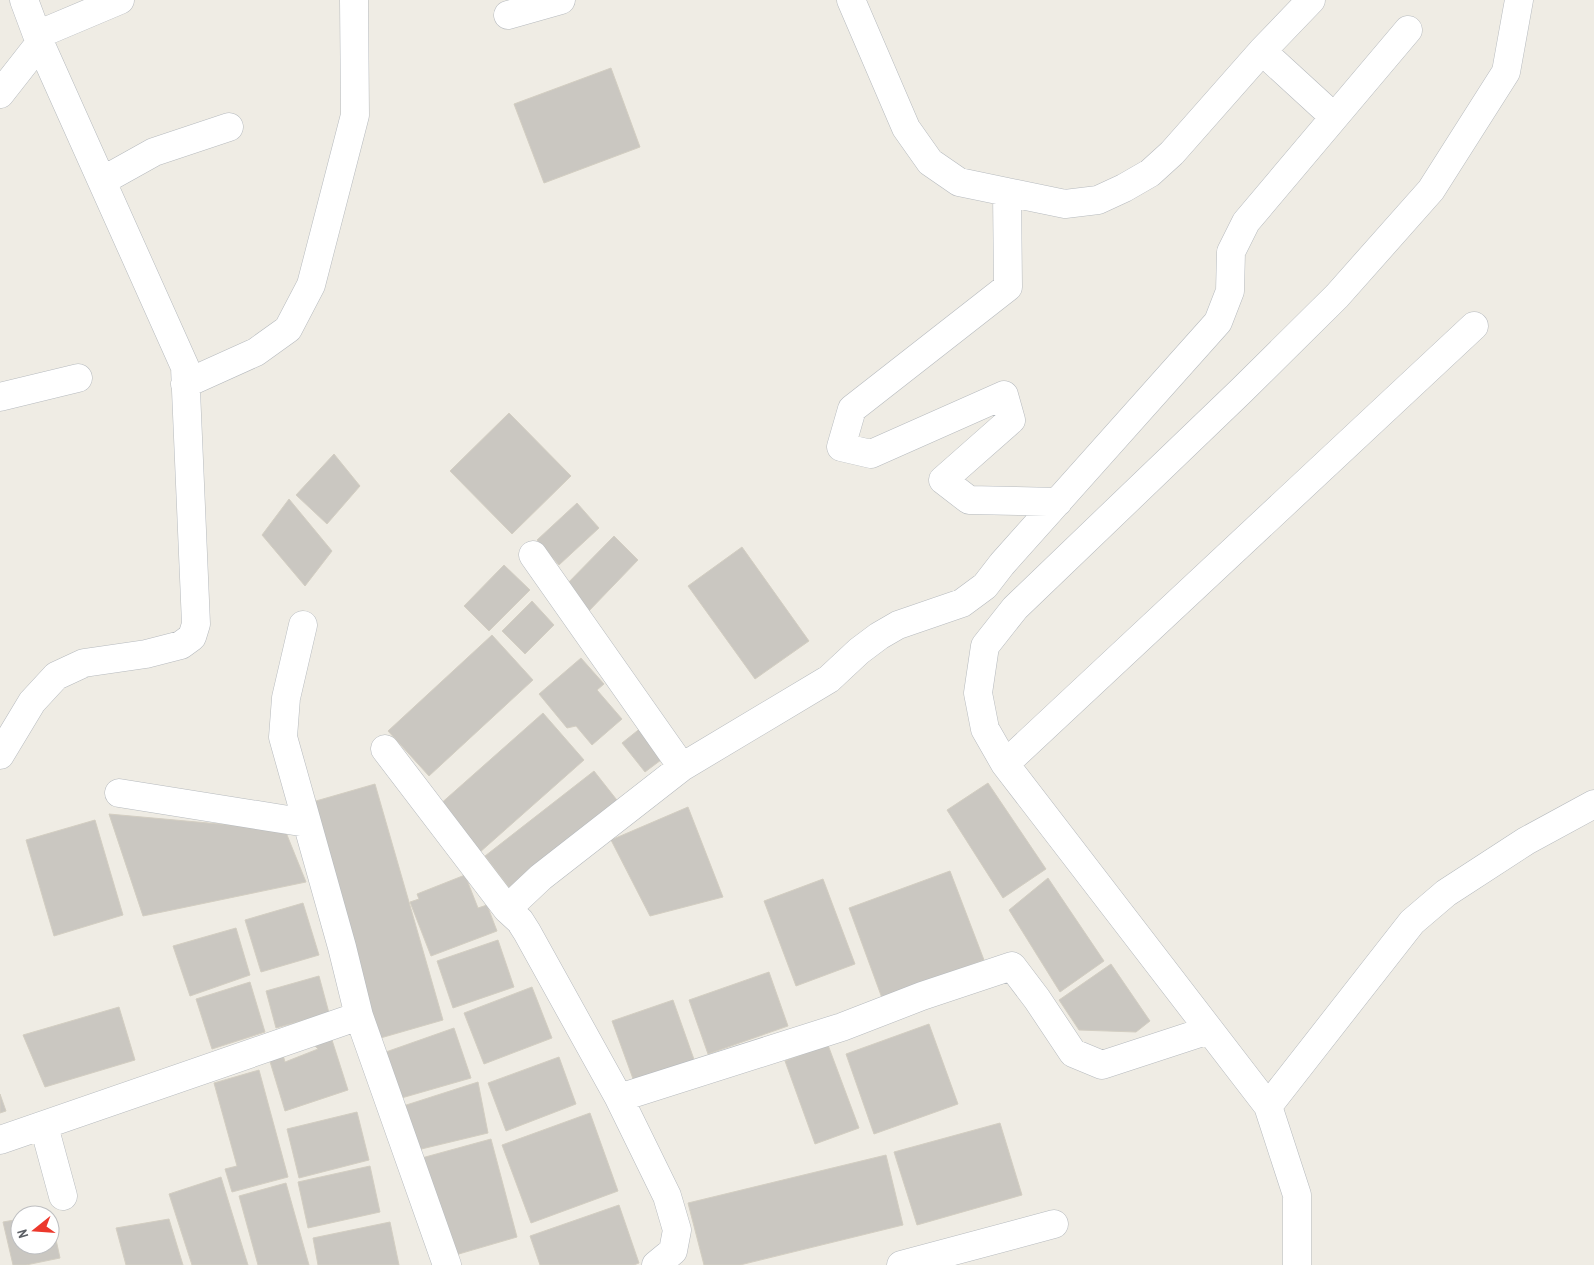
<svg xmlns="http://www.w3.org/2000/svg" width="1594" height="1265" font-family="'Archivo Narrow',sans-serif">
<style>
.building{fill:#cac7c1;stroke:#d3cec2}
.lines{fill:none;stroke-linecap:round;stroke-linejoin:round}
.minor-casing{stroke:#b6babe;stroke-width:29}
.minor{stroke:#fff;stroke-width:28}
</style>
<rect width="100%" height="100%" fill="#efece4"/>
<!-- building -->
<path class="building" d="M611 68 640 147 544 183 514 104Z
M509 413 571 476 512 534 450 471Z
M334 454 360 486 327 524 296 495Z
M289 499 332 551 305 586 262 535Z
M577 503 599 528 559 565 537 540Z
M614 536 638 560 586 614 561 590Z
M742 547 809 641 755 679 688 586Z
M504 565 530 590 489 631 464 606Z
M532 601 554 625 525 654 502 631Z
M492 635 533 680 429 776 388 731Z
M581 658 604 684 597 690 622 719 592 745 576 726 567 728 539 694Z
M543 713 584 760 479 853 438 806Z
M642 727 665 757 645 772 622 743Z
M594 771 620 804 511 890 485 856Z
M988 783 1046 869 1003 898 947 810Z
M375 784 443 1020 377 1039 309 803Z
M688 807 723 897 650 916 611 840Z
M109 814 285 830 306 882 143 916Z
M95 820 123 915 54 936 26 840Z
M950 871 984 960 882 998 849 908Z
M465 875 478 908 487 905 497 931 431 956 410 902 419 899 417 894Z
M1048 878 1104 961 1060 992 1009 910Z
M823 879 855 964 796 986 764 901Z
M303 903 319 955 261 972 245 920Z
M236 928 250 975 190 996 173 946Z
M498 940 514 987 453 1008 437 961Z
M1111 964 1150 1021 1136 1032 1079 1030 1059 1000Z
M769 972 788 1026 708 1054 689 1000Z
M319 976 329 1013 276 1028 266 991Z
M250 982 265 1032 212 1049 196 999Z
M532 987 552 1038 484 1064 464 1013Z
M673 1000 696 1065 636 1087 612 1021Z
M119 1007 135 1060 45 1087 23 1035Z
M929 1024 958 1104 874 1134 846 1054Z
M454 1028 471 1078 398 1099 383 1053Z
M309 1040H332L348 1090 285 1111 268 1055H283L285 1062 318 1049Z
M828 1045 859 1128 815 1144 785 1061Z
M559 1057 576 1104 506 1131 488 1083Z
M259 1070 288 1177 232 1192 225 1169 237 1166 214 1083Z
M478 1082 488 1133 413 1151 397 1108Z
M0 1094 6 1111 0 1113Z
M357 1112 369 1160 299 1178 287 1129Z
M590 1113 618 1191 531 1223 502 1145Z
M1000 1123 1022 1195 917 1225 894 1152Z
M491 1139 517 1237 452 1256 418 1159Z
M886 1155 903 1225 740 1265H704L688 1203Z
M370 1166 380 1212 308 1228 298 1182Z
M221 1177 248 1265H192L169 1194Z
M286 1183 309 1265H258L239 1196Z
M619 1205 639 1263 634 1265H540L530 1236Z
M50 1212 60 1258 26 1265H13L3 1222 20 1219V1245H50V1215H38Z
M169 1219 183 1265H126L116 1228Z
M390 1222 399 1265H318L313 1238Z"/>
<g class="lines">
<defs>
<path id="minor" d="M851 0 906 128 930 162 959 182 1065 204 1098 200 1124 188 1150 173 1172 153 1262 51 1311 0
M508 15 561 0
M37 35 120 0
M1262 51 1334 117
M0 94 40 43
M102 181 154 152 229 127
M1007 192 1008 287 852 409 841 447 871 454 1004 395 1011 420 943 480 969 500 1058 502
M185 384 256 352 288 329 311 285 355 115 354 0
M0 397 78 378
M533 555 682 767
M303 625 286 698 283 737 342 947 359 1016
M385 749 507 909
M0 755 32 702 56 676 84 663 146 654 181 645 192 637 196 624 185 367 40 43 24 0
M1005 764 1474 326
M119 793 307 823
M619 1098 842 1027 922 996 1012 966 1037 999 1073 1053 1102 1065 1209 1030
M1268 1106 1412 922 1446 893 1526 841 1594 804
M44 1126 63 1196
M0 1140 359 1016 447 1265
M656 1265 673 1251 677 1230 667 1196 619 1098 527 932 520 921 507 909 541 877 682 767 829 679 859 651 879 636 898 625 962 603 985 586 1002 564 1218 322 1230 291 1231 252 1246 222 1408 30
M901 1265 1054 1224
M1297 1265V1195L1268 1106 1005 764 985 729 978 693 985 646 1015 608 1241 391 1337 296 1431 190 1506 72 1519 0"/>
</defs>
<!-- minor casing -->
<use href="#minor" class="minor-casing"/>
<!-- minor -->
<use href="#minor" class="minor"/>
</g>
<!-- north arrow -->
<g transform="translate(35 1230) rotate(253)"><circle r="24" fill="#ffffff" stroke="#bebfc1"/>
<path d="M0-4L9 19L0 12L-9 19Z" fill="#ec382c"/>
<text y="-8" font-size="14" font-weight="bold" text-anchor="middle" fill="#5c6065">N</text>
</g>
</svg>
